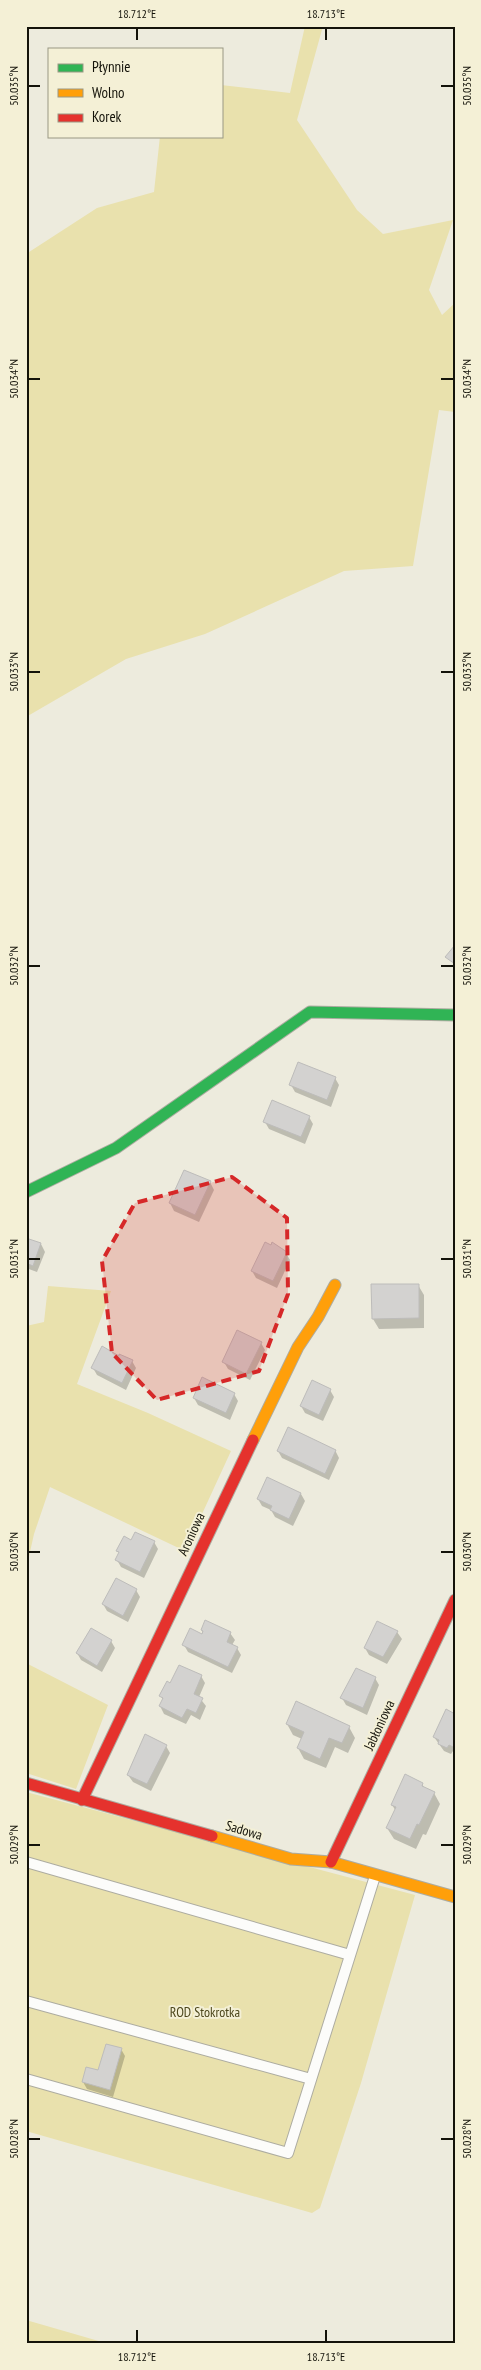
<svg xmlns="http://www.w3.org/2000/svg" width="481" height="2370" font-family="'PT Sans Narrow',sans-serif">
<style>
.green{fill:#e9e1ad}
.shadow{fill:#0003}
.building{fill:#d3d2d0;stroke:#bdbcba}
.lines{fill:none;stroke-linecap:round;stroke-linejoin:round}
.lane-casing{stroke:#adaca1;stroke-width:12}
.fast-casing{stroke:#adaca1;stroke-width:13}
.slow-casing{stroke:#adaca1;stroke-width:13}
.jam-casing{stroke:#adaca1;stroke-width:13}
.lane{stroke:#fcfcfa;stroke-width:10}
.fast{stroke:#30b455;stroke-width:11}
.slow{stroke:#ff9f0a;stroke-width:11}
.jam{stroke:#e5322d;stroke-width:11}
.marked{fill:#d62828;fill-opacity:0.2;stroke:#d62828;stroke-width:4;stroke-dasharray:10 6;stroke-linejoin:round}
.ticks{fill:none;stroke:#14130a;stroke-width:2}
.labels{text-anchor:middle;stroke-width:4;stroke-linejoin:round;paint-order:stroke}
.street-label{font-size:14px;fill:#14130a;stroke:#f4f0d6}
.park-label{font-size:14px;fill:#4d471c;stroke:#f4f0d6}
.neatline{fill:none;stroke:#14130a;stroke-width:2}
.ticks-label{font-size:12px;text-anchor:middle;fill:#14130a}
</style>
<rect width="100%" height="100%" fill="#edebdd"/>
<!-- green -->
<path class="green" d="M305 26H323L297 120 357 210 383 234 453 220 429 290 442 315 455 303V412L439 410 413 566 344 571 205 634 126 659 26 717V254L97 208 154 192 160 136H221V85L290 93Z
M48 1286 111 1291 77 1384 148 1413 231 1451 185 1551 50 1487 34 1534 26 1570V1326L44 1322Z
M26 1663 108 1705 76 1789 26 1773Z
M26 1792 415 1895 361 2083 320 2208 312 2213 26 2131Z
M26 2320 109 2344H26Z"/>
<!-- shadow -->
<path class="shadow" d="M335 1078 339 1085 331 1107 295 1092 291 1085Z
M309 1117 313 1124 305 1144 269 1129 265 1122Z
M210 1182 214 1190 199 1222 174 1211 170 1203Z
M26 1239 41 1244 45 1252 37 1272 26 1268Z
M286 1253 290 1260 277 1288 256 1278 252 1271Z
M418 1285 424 1295V1328L379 1329 373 1319Z
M261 1343 265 1350 250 1380 228 1369 224 1362Z
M119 1358 132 1361 136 1368 126 1390 97 1375 93 1368Z
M330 1390 334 1397 323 1421 305 1413 301 1406Z
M234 1394 238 1401 230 1420 198 1405 194 1398Z
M335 1450 339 1458 329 1480 282 1458 278 1451Z
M301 1494 305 1501 293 1526 275 1517 271 1510 262 1506 258 1499Z
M132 1541 154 1542 158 1549 144 1578 121 1567 117 1560 120 1554 118 1551Z
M136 1590 140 1597 128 1622 107 1611 103 1604Z
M377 1623 397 1632 402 1639 387 1664 369 1655 365 1648Z
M202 1630 230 1633 235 1640 232 1645 237 1648 241 1655 232 1673 188 1652 184 1645 203 1636Z
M111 1641 115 1648 102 1672 81 1660 77 1653Z
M201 1676 205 1683 199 1697 206 1706 200 1720 191 1715 186 1724 164 1714 160 1706 163 1700 161 1696 170 1684Z
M375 1678 379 1685 367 1715 346 1705 342 1698Z
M455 1715V1752L453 1751 451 1754 444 1751 434 1737Z
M287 1724 349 1727 355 1738 348 1753 335 1747 326 1768 304 1759 298 1748 302 1739 293 1735Z
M166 1746 170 1753 151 1791 133 1782 128 1775Z
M422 1784 425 1789 434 1793 440 1804 426 1835 423 1834 416 1849 394 1839 387 1828 396 1811 392 1805Z
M121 2049 125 2056 113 2097 87 2089 83 2082 99 2072Z"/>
<!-- building -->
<path class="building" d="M455 945V964L445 957Z
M298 1062 336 1077 327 1100 289 1085Z
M272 1100 310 1116 301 1137 263 1122Z
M184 1170 211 1181 195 1215 169 1203Z
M26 1238 41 1243 33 1266 26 1263Z
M265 1242 271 1245 272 1242 287 1252 273 1281 251 1271Z
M371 1284H419V1318L372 1319Z
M237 1330 262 1342 246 1374 222 1362Z
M102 1346 119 1356V1354L133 1360 122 1383 91 1368Z
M202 1377 235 1393 226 1413 193 1398Z
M312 1380 331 1389 319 1415 300 1406Z
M288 1427 336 1450 325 1474 277 1451Z
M267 1477 301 1493 289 1519 270 1510 272 1506 257 1499Z
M135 1532 155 1541 140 1572 115 1560 119 1552 116 1551 124 1536 131 1540Z
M116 1578 137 1589 123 1616 102 1604Z
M205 1620 231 1632 227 1642 238 1647 228 1667 182 1645 190 1628 202 1634 203 1631 201 1630Z
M377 1621 398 1631 383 1657 364 1648Z
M91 1628 112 1640 97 1666 76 1653Z
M179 1665 202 1675 194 1694 203 1698 196 1713 187 1709 182 1718 159 1706 163 1698 159 1696 167 1681 170 1683Z
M356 1668 376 1677 363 1708 340 1698Z
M296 1701 350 1726 342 1743 329 1738 320 1759 297 1748 304 1732 286 1724Z
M446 1709 455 1714V1748L449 1745 447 1748 438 1744 439 1740 433 1737Z
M145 1734 167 1745 147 1784 127 1775Z
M405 1774 423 1783 422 1786 435 1792 419 1825 417 1824 410 1839 386 1828 396 1807 391 1805Z
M106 2044 122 2048 110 2090 82 2082 86 2067 98 2070Z"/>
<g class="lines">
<defs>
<path id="lane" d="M26 1862 350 1955
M26 2001 311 2079
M26 2079 288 2153 375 1876"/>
<path id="fast" d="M26 1192 116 1148 310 1012 455 1015"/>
<path id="slow" d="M253 1440 298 1347 318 1317 335 1285
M212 1836 291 1859 331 1862 455 1897"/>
<path id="jam" d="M26 1783 212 1836
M82 1800 253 1440
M331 1862 455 1600"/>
</defs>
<!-- lane casing -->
<use href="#lane" class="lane-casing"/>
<!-- fast casing -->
<use href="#fast" class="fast-casing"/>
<!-- slow casing -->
<use href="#slow" class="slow-casing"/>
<!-- jam casing -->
<use href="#jam" class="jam-casing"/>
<!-- lane -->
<use href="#lane" class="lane"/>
<!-- fast -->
<use href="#fast" class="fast"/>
<!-- slow -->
<use href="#slow" class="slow"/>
<!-- jam -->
<use href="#jam" class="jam"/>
</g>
<!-- marked area -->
<path class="marked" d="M232 1177 287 1218 288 1294 259 1371 157 1400 112 1353 102 1261 135 1203Z"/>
<!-- ticks -->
<path class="ticks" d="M137 28V40M326 28V40M28 86H40M441 86H454M28 379H40M441 379H454M28 672H40M441 672H454M28 966H40M441 966H454M28 1259H40M441 1259H454M28 1552H40M441 1552H454M28 1845H40M441 1845H454M28 2139H40M441 2139H454M137 2330V2342M326 2330V2342"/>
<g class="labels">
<!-- street labels -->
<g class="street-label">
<text transform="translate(191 1534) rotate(-65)" y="5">Aroniowa</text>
<text transform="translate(379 1725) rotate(-65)" y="5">Jabłoniowa</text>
<text transform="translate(244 1830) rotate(16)" y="5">Sadowa</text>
</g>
<!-- park labels -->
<g class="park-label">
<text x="205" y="2017">ROD Stokrotka</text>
</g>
</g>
<!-- border -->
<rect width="481" height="2370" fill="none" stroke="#f4f0d6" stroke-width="55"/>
<!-- legend -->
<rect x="48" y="48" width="175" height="90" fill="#f4f0d6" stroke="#9a9884"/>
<rect x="58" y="64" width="25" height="8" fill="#30b455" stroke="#9a9884"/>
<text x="92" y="72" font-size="15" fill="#14130a">Płynnie</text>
<rect x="58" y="89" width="25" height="8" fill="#ff9f0a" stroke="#9a9884"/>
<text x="92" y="98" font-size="15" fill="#14130a">Wolno</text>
<rect x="58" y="114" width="25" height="8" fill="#e5322d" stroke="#9a9884"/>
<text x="92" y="122" font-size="15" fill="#14130a">Korek</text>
<rect x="28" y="28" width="426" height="2314" class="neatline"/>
<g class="ticks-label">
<text x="137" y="18">18.712°E</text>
<text x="326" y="18">18.713°E</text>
<text transform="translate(14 86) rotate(-90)" y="4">50.035°N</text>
<text transform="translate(467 86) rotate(-90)" y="4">50.035°N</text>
<text transform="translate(14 379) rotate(-90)" y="4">50.034°N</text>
<text transform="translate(467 379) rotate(-90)" y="4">50.034°N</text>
<text transform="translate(14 672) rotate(-90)" y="4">50.033°N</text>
<text transform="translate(467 672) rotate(-90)" y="4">50.033°N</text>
<text transform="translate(14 966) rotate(-90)" y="4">50.032°N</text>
<text transform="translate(467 966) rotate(-90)" y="4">50.032°N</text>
<text transform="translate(14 1259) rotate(-90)" y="4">50.031°N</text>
<text transform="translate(467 1259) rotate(-90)" y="4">50.031°N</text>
<text transform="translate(14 1552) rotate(-90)" y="4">50.030°N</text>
<text transform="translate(467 1552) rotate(-90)" y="4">50.030°N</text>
<text transform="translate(14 1845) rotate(-90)" y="4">50.029°N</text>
<text transform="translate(467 1845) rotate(-90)" y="4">50.029°N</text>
<text transform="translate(14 2139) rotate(-90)" y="4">50.028°N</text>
<text transform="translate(467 2139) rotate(-90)" y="4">50.028°N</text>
<text x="137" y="2361">18.712°E</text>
<text x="326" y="2361">18.713°E</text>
</g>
</svg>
